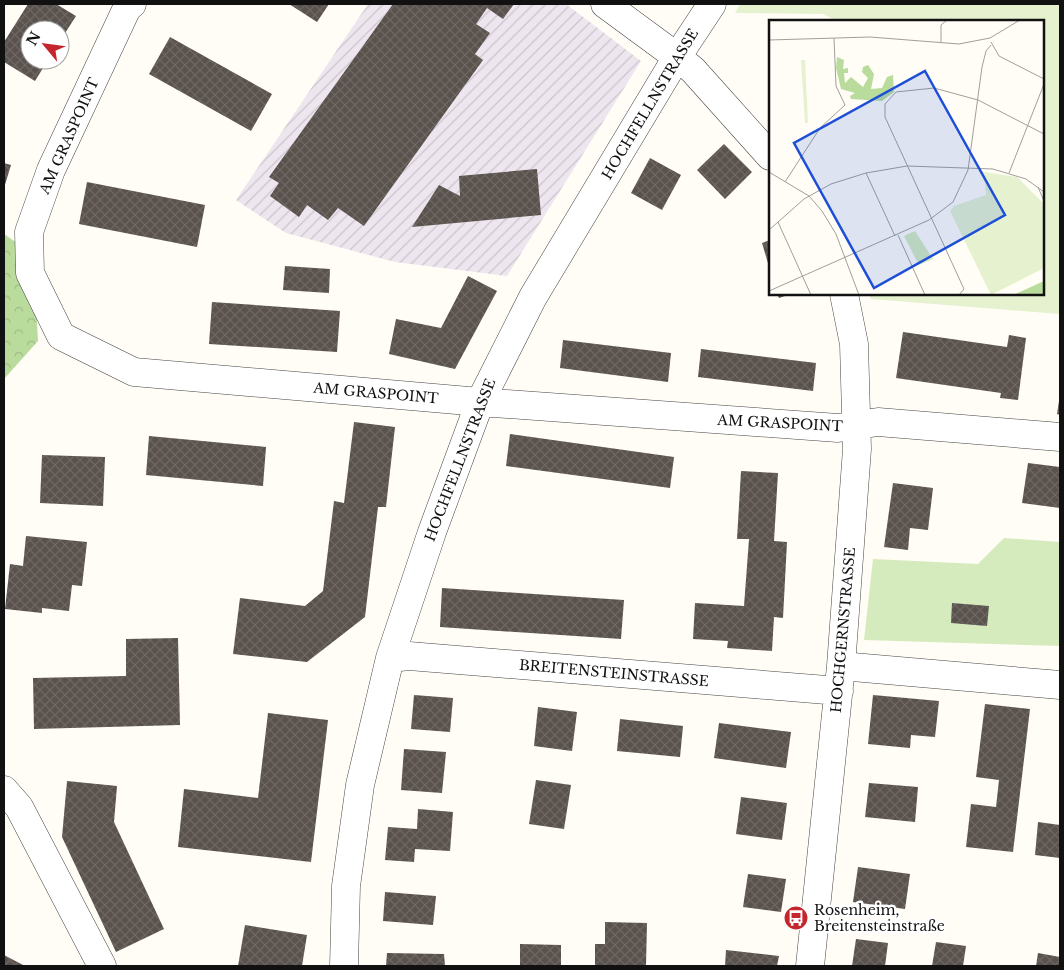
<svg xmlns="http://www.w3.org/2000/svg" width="1064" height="970" font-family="'Libre Baskerville',serif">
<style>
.industrial{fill:url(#industrial-furrows)}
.grass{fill:#d5ebbd}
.forest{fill:url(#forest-crowns)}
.pitch{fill:#e6f2cf}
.building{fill:url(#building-cross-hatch)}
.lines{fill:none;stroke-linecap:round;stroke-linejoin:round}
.street-casing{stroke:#444;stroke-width:29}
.street{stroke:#fff;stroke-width:28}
.labels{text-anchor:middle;stroke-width:5;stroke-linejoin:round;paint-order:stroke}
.street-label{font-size:14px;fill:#111;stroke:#fff}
.poi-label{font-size:14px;fill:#111;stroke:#fff;text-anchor:start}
.inset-road{fill:none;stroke:#a09f9a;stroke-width:1}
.view{fill:#1d4ed8;fill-opacity:0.15;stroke:#1d4ed8;stroke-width:2.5}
.inset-edge{fill:none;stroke:#111;stroke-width:2.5}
</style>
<defs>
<pattern id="industrial-furrows" width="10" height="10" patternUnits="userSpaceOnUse" patternTransform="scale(1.25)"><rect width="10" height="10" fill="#eee6ef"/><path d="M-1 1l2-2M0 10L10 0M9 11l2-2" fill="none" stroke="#cbc4cc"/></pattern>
<pattern id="forest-crowns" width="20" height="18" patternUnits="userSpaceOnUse" patternTransform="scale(1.25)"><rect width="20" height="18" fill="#b9dc9c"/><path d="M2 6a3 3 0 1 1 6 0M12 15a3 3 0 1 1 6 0" fill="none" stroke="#9ebc85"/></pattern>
<pattern id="building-cross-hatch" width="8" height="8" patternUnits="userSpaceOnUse" patternTransform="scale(1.25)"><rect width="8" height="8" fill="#5a524d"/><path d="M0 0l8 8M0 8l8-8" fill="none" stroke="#6d6662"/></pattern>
</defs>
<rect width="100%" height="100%" fill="#fffdf5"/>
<!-- industrial -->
<path class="industrial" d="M368 4H566L641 61 507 276 395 262 286 233 236 200Z"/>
<!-- grass -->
<path class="grass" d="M1004 538 1060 542V646L864 640 873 559 978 564Z"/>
<!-- forest -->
<path class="forest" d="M4 234 20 245 36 305 38 341 4 379Z"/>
<!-- pitch -->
<path class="pitch" d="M740 4H1060V314L871 299 869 294H1043V21H837L823 14 735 13Z"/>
<!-- building -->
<path class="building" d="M28 4H56L76 16 60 41V30H30V60H48L35 81 4 62V42Z
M289 4H329L317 22Z
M393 4H514L503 19 487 8 476 24 490 33 475 54 483 60 364 226 338 208 328 220 307 205 299 217 270 196 279 183 269 177Z
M170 37 272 94 251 131 149 74Z
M724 144 752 172 725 199 697 170Z
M650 158 681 175 662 210 631 193Z
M4 163 11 165 4 188Z
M537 169 541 215 412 227 439 185 460 196 459 176Z
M87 182 205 205 197 247 79 224Z
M770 240V270L762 243Z
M285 266 330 269 329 293 283 290Z
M468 276 497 291 455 369 389 354 396 319 441 328Z
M777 294H791L779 298Z
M212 302 340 311 337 352 209 344Z
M903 332 1007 347 1009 335 1026 338 1018 400 1000 398 1001 393 896 378Z
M563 340 671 353 668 382 560 368Z
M701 349 816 363 813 391 698 377Z
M1059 401H1060V415L1057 414Z
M354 422 395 427 386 507H378L365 617 307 662 233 654 240 598 305 606 323 591 334 501 344 503Z
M510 434 674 457 670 488 506 466Z
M149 436 266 447 263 486 146 475Z
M42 455 105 457 103 506 40 503Z
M1028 463 1060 467V508L1022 503Z
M741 471 778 473 774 541 787 542 783 618 774 617 772 651 727 648 728 641 693 639 695 603 744 606 749 539H737Z
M893 483 933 488 928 530 910 528 908 550 884 547Z
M26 536 87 542 82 586 72 585 69 611 42 608V613L5 609 10 564 23 566Z
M442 588 624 600 621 639 440 627Z
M952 603 989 606 987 626 951 623Z
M178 638 180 725 34 729 33 678 126 676V639Z
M414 695 453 698 450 732 411 729Z
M873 695 939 701 935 737 911 735 910 748 868 744Z
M985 704 1030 709 1013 852 966 847 971 804 996 807 999 780 976 777Z
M538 707 577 712 572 751 534 746Z
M268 713 328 720 311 862 178 847 184 789 258 798Z
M620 719 683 726 680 757 617 751Z
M719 723 791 732 786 768 714 758Z
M404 749 446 752 442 793 401 790Z
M536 780 571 785 564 829 529 824Z
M67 781 117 786 114 822 164 929 116 952 62 837Z
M869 783 918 787 915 822 865 817Z
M741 797 787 803 782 840 736 834Z
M418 809 453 812 450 851 415 849 414 862 385 860 388 827 417 829Z
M1038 822 1060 825V858L1035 855Z
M858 867 910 874 905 909 853 902Z
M748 874 786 879 781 912 743 907Z
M385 892 436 896 433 925 383 921Z
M605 922 647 923 646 966H595V944H605Z
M245 925 307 935 302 966H238Z
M856 939 888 943 885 966H852Z
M936 942 966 946 963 966H932Z
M520 944 561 945V966H520Z
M726 950 779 956 777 966H725Z
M387 953 444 954 445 966H386Z
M1038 953 1060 957V966H1036Z
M4 955 25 966H4Z"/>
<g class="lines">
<defs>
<path id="street" d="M132 4 127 8 51 170 29 232 30 273 61 336 134 372 480 402 838 428 878 422 1060 437
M605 4 677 57 693 70 770 156
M390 658 409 656 839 691
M841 666 1060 685
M4 790 19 807 102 966
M344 966 346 886 360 785 390 658 432 532 480 402 533 297 677 57 712 4
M810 966 841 666 857 449 854 344 844 294"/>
</defs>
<!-- street casing -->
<use href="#street" class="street-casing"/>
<!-- street -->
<use href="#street" class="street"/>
</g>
<!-- icons -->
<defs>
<symbol id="bus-disc" viewBox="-11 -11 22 22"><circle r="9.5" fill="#c4262e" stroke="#fff"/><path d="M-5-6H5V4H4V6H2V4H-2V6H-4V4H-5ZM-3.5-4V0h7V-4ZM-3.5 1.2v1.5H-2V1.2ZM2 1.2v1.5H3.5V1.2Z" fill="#fff"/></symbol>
</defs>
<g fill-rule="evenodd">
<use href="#bus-disc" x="782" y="904" width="28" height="28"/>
</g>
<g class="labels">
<!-- street labels -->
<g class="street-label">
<text transform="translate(650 104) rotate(-59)" y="5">HOCHFELLNSTRASSE</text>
<text transform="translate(69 136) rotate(-66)" y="5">AM GRASPOINT</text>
<text transform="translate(376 393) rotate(5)" y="5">AM GRASPOINT</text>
<text transform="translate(780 423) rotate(3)" y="5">AM GRASPOINT</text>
<text transform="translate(460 460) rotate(-69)" y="5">HOCHFELLNSTRASSE</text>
<text transform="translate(843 630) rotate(-85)" y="5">HOCHGERNSTRASSE</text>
<text transform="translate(614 673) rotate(5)" y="5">BREITENSTEINSTRASSE</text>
</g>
<!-- poi labels -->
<g class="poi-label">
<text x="814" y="915">Rosenheim,<tspan x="814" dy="16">Breitensteinstraße</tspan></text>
</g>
</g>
<!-- overview -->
<g transform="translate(769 20)">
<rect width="275" height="275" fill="#fffdf5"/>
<path d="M146 211 164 239 150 245 135 216Z" fill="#d5ebbd"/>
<path d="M68 37 75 40 74 49 79 48V53H75L76 63 82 57 94 67 99 58 93 52 94 47 99 45 105 54 102 69 113 68 118 57 124 55 125 72 113 81 82 79 81 76 86 73 72 69 67 48ZM275 261V275H244Z" fill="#b9dc9c"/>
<path d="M32 40H36L39 103H36ZM210 151 248 157 275 184V248L222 275 181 191 185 186 217 175 216 163Z" fill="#e6f2cf"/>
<path class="inset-road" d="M0 20 101 17 190 24 221 18 251 0M222 22 230 36 275 59M172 23V5L178 0M0 152 40 176 53 191 67 214 90 275M97 153 126 216M240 153 275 64M16 162 51 108 76 85 67 66 65 18M269 167 275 181M9 202 42 275M0 210 35 179 62 164 97 153 138 146 224 149 257 159 275 172M129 215 156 275M0 271 160 200 184 182 199 150 213 47 217 31 222 25M190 275 195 269 116 97V84L127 72 165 68 209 80 275 114"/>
<path class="view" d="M156 51 236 195 105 268 25 123Z"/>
<rect width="275" height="275" class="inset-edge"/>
</g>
<!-- border -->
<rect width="1064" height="970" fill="none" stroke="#111111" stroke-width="10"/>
<!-- north arrow -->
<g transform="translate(45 45) rotate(299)"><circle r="24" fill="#ffffff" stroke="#a0a0a0"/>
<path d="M0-4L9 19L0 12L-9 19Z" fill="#c4262e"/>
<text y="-8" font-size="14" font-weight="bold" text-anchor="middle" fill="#111111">N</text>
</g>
</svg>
